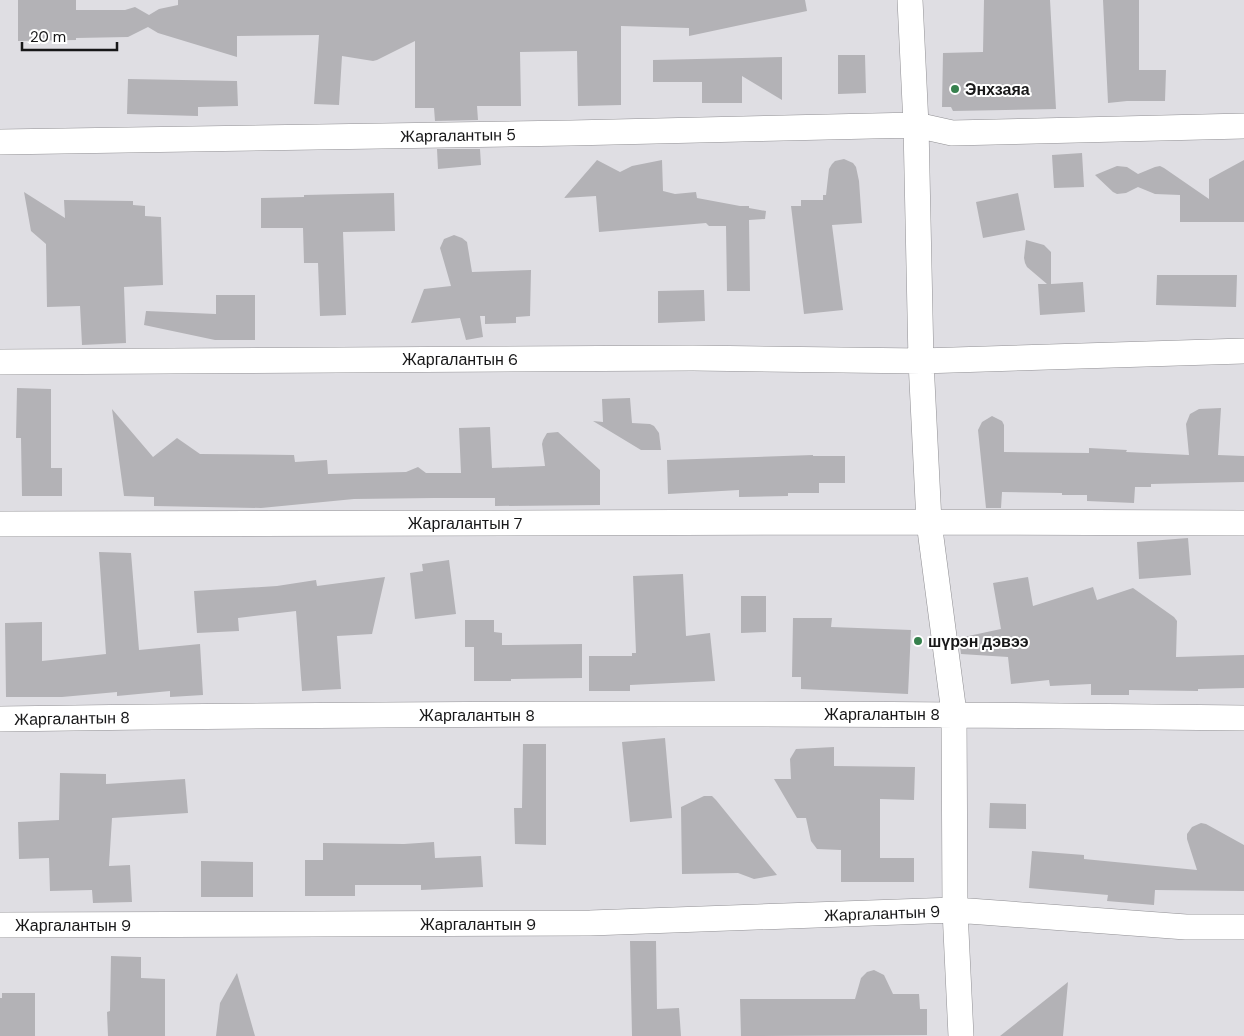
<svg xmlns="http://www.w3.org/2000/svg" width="1244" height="1036" font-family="'DM Sans',sans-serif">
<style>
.building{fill:#b3b2b6}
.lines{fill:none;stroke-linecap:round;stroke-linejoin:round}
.minor-casing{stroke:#919094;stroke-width:26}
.minor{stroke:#fff;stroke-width:25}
.poi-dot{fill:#36804d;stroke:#fff;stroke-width:2}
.labels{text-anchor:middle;stroke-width:4;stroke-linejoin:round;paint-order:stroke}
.poi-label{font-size:16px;font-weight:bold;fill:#171718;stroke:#fff;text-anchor:start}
.street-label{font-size:16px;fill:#171718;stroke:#fff}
</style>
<rect width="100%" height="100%" fill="#dfdee3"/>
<!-- building -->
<path class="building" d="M18 0H76V10H125L135 7 149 15 159 9 178 5V0H805L807 11 689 36V28L621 26V105L578 106 577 51 520 52 521 106H477L478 120 435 121 434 108H415V41L377 60 373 61 342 56 339 105 314 104 319 35 237 36V57L158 33 148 27 128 37 76 38V40L18 41Z
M984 0H1050L1056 109 953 111 951 107H942L943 53 983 52Z
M1103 0H1139V70H1166L1165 101H1127L1108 103Z
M838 55H865L866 93 838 94Z
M782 57V100L742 76V103H702V82H653V60Z
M128 79 237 81 238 106 198 107V116L127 114Z
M437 149H480L481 165 438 169Z
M1082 153 1084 187 1054 188 1052 155Z
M844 159 853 163 856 167 859 181 862 223 832 225 843 310 804 314 791 206H801V200H823V195H826L829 169 832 164 835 161Z
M597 160 620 172 632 166 662 160 663 191 675 194 696 192 697 198 740 206H749V208L766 211 765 219 749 220 750 291H727L726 226H709L706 223 599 232 596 196 564 198Z
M1244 160V222H1180V195L1155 194 1138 187 1126 193 1117 194 1113 192 1095 175 1117 166 1127 167 1138 174 1155 167 1160 166 1164 168 1209 199V179Z
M24 192 65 218 64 200 133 201V205L145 206V216L161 217 163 285 124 287 126 343 82 345 80 306 47 307 46 244 31 231Z
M394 193 395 231 343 232 346 315 320 316 318 263H304L303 228H261V198L304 197V195Z
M1018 193 1025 230 983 238 976 202Z
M454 235 462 238 467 242 472 272 531 270 530 316 516 317V323L485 324V316H480L483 337 466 340 460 318 411 323 424 289 451 286 440 248 444 239Z
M1026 240 1044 245 1051 252V284L1083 282 1085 312 1040 315 1038 284H1047L1027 267 1025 263 1024 258Z
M1157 275H1237L1236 307 1156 305Z
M704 290 705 321 658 323V291Z
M216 295H255V340H215L144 325 146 311 216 314Z
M17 388 51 389V468H62V496H22L21 438H16Z
M630 398 632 423 650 424 654 426 659 433 661 450H641L593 421 603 422 602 399Z
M1221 408 1218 455 1244 456V482L1151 484V487H1135L1134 503 1087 501V495H1062V493L1002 492 1001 508H986L978 430 982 422 992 416 1002 421 1004 425V452L1089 453V448L1127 450 1126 452 1189 455 1186 424 1190 414 1199 409Z
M112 409 153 457 177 438 200 454 294 455 295 462 327 460 328 474 406 472 418 467 426 473H461L459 428 490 427 492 468 545 466 542 444 543 440 547 433 558 432 600 470V505L495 506V498H434L354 499 261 508 154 506V497L124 496Z
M813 455V456H845V483H819V493H788V496L739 497V490L668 494 667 460Z
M1188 538 1191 575 1139 579 1137 542Z
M99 552 131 553 139 650 200 644 203 695 170 697V691L117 696V692L62 697H6L5 623 42 622V661L106 654Z
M449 560 456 614 415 619 410 573 423 571 422 564Z
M683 574 686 636 710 633 715 681 630 685V691H589V656H632V653H636L633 576Z
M385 577 372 634 337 636 341 689 302 691 296 611 238 618 239 631 197 633 194 591 277 586 316 580 317 586Z
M1028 577 1033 606 1093 587 1097 600 1133 588 1174 617 1177 621 1176 657 1244 655V688L1198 689V691L1129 690V695H1091V684L1050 686 1049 680 1011 684 1008 657 961 654 959 638 1001 629 993 583Z
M741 596H766V632L741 633Z
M793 618H832L831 627 911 630 908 694 801 689V677H792Z
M465 620H494V632L502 633V645L582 644V678L511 679V681H474V647H465Z
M665 738 672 818 630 822 622 742Z
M523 744H546V845L515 844 514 808H522Z
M834 747V766L915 767 914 800 880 799V858H914V882H841V850L817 849 811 841 806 818H797L774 779H791L790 759 796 749Z
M60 773 106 774V784L185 779 188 813 112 818 109 866 130 865 132 902 93 903 92 890 50 891 49 858 19 859 18 822 59 820Z
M704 796H712L716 800 777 875 754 879 738 873 682 874 681 807Z
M990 803 1026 804V829L989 828Z
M1201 823 1206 824 1244 845V891L1155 890 1154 905 1107 901 1108 895 1029 888 1032 851 1084 855V859L1197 870 1187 839V834L1192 827Z
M434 842 435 858 481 856 483 887 421 890V885H355V896H305V860H323V843L404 844Z
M201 861 253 862V897H201Z
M630 941H656L657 1009 679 1008 681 1036H632Z
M111 956 141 957V978L165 979V1036H108L107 1012 110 1011Z
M874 970 884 975 893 994H919L920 1009H927V1035L741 1036 740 999H855L861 978 867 972Z
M237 973 255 1036H216L220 1003Z
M1068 982 1063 1036H1000Z
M2 993H35V1036H0V998H2Z"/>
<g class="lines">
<defs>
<path id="minor" d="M910 0 916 125 921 361 929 522 954 713 955 910 961 1036
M0 142 571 133 916 125 952 133 1244 126
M0 362 693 358 921 361 1244 351
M0 524 929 522 1244 523
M0 719C415 713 829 712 1244 718
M0 925 590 923 955 910 1186 927H1244"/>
</defs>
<!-- minor casing -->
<use href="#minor" class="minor-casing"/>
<!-- minor -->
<use href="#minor" class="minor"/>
</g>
<!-- markers -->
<g class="poi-dot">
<circle cx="955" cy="89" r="5"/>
<circle cx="918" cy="641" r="5"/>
</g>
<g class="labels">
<!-- poi labels -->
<g class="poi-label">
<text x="965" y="95">Энхзаяа</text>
<text x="928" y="647">шүрэн дэвээ</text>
</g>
<!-- street labels -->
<g class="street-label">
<text transform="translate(458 135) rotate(-1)" y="6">Жаргалантын 5</text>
<text x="460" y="365">Жаргалантын 6</text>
<text x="465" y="529">Жаргалантын 7</text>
<text x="882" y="720">Жаргалантын 8</text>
<text x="477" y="721">Жаргалантын 8</text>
<text transform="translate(72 718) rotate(-1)" y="6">Жаргалантын 8</text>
<text transform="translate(882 913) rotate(-2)" y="6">Жаргалантын 9</text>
<text x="478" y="930">Жаргалантын 9</text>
<text x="73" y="931">Жаргалантын 9</text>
</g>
</g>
<!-- scale -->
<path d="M22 42v8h95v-8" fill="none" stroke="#171718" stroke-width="2.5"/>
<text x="30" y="42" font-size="15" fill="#171718" stroke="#ffffff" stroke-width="4" paint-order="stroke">20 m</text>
</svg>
